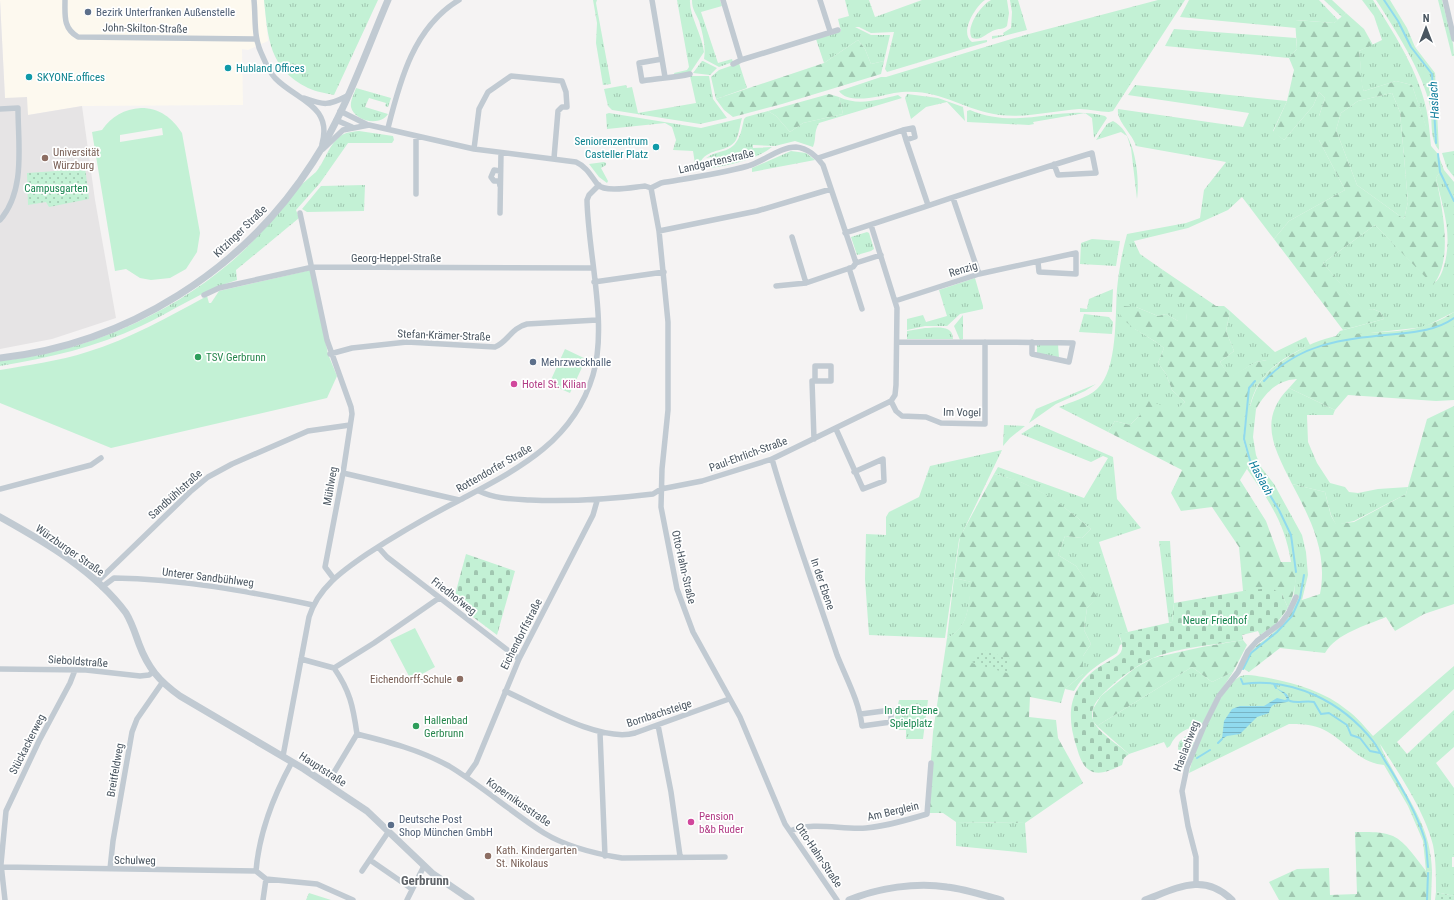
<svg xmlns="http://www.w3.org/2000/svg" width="1454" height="900" font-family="'Roboto Condensed',sans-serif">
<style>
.commercial{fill:#fdf9ef}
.education{fill:#e6e4e5}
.grass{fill:url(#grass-tufts)}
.forest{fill:url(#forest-firs);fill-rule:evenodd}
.cemetery{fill:url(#cemetery-stones)}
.garden{fill:url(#garden-dots)}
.pitch{fill:#c3f1d5;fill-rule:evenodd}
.water{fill:url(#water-rules)}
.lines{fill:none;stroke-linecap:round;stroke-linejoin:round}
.stream{stroke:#90daee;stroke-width:2}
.minor{stroke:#c1cad2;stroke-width:5.5}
.tertiary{stroke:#c1cad2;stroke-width:7}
.service-dot{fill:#5c6f8a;stroke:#fff;stroke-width:1.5}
.culture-dot{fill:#0f9aa8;stroke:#fff;stroke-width:1.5}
.education-dot{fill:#8d6e63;stroke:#fff;stroke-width:1.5}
.leisure-dot{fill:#2e9e5b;stroke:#fff;stroke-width:1.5}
.hotel-dot{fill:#d1479c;stroke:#fff;stroke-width:1.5}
.labels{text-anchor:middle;stroke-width:3.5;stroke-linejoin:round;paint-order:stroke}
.service-label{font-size:11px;fill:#4e5e75;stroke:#fff;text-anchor:start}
.street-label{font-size:11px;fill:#4a5661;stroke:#fff}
.culture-label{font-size:11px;fill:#0d838f;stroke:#fff;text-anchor:start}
.education-label{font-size:11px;fill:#785e54;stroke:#fff;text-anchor:start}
.park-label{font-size:11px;fill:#17864f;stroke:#fff}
.leisure-label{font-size:11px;fill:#27864d;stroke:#fff;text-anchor:start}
.hotel-label{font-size:11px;fill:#b23c85;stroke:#fff;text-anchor:start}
.water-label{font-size:12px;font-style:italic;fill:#0c7c9b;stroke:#fff}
.quarter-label{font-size:13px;font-weight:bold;fill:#5f6368;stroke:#fff}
</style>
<defs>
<pattern id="grass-tufts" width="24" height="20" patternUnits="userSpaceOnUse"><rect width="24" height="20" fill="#c3f1d5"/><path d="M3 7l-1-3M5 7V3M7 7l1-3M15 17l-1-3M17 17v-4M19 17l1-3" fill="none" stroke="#a0c6b0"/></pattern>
<pattern id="forest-firs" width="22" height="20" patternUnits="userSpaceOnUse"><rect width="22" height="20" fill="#c3f1d5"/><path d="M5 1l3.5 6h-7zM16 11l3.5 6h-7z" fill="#a0c6b0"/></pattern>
<pattern id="cemetery-stones" width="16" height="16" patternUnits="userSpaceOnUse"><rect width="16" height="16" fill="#c3f1d5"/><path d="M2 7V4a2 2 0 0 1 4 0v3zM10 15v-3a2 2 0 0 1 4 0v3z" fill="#a0c6b0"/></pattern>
<pattern id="garden-dots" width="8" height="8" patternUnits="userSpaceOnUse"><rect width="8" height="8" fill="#c3f1d5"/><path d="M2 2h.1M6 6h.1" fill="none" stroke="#a0c6b0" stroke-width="1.8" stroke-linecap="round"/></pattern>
<pattern id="water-rules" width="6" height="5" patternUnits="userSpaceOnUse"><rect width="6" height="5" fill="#90daee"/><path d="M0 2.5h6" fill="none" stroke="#78b4c4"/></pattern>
</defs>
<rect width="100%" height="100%" fill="#f5f3f3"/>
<!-- commercial -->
<path class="commercial" d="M0 0H264L268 41 248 50 242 49 243 105 82 106 28 115 5 98Z"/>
<!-- education -->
<path class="education" d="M0 0 5 98 27 97 28 115 82 106 95 200 116 318 52 339 0 349Z"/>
<!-- grass -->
<path class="grass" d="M264 0H378L334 95C326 93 316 92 308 88 269 69 268 38 264 0Z
M593 0H597L596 3 611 84 603 85 596 43 597 23Z
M677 0H690C689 15 702 34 704 52L690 73 675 76 674 73 687 70 689 67Z
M692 0H720L722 6 701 12 718 63 732 59 733 62 719 67 704 59C706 47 703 34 699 21 696 13 692 10 692 0Z
M845 0H869L875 17 922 0H985C975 7 959 33 972 42L987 40V42L887 72 885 69 894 32 871 33 859 27H855L871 35H890L884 61 871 64 865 49 858 40 824 63 816 39 841 31 838 19 849 16Z
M991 0H1007L1009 13 1007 26C1003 30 1000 28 995 30 986 33 982 41 972 38 965 28 981 5 991 0Z
M1010 0H1018L1027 30 992 39V36L1004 35 1003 33 1011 28 1012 12Z
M1158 0H1185L1113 111 1109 112C1099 112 1090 109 1079 109 1053 111 1026 118 1000 115 961 110 938 86 894 93L888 81 894 93C881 96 848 105 839 91L881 77H886L1025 35Z
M1189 0H1319L1338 20 1334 23 1296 20V28L1180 17Z
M1324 0H1332L1346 13 1342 17Z
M1362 0H1373C1397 38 1425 81 1429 126L1426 127 1412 85 1396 81 1364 91C1360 84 1361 61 1359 51L1382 40 1374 16Z
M1376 0H1390L1407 28 1415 47 1435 73 1439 150C1429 139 1433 120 1430 106 1423 73 1395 29 1376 0Z
M1438 0H1442L1453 44 1454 56H1452Z
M1174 29 1296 38 1297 49 1289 58 1165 46Z
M702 61H703L717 68 710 75 693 73Z
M739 63 747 88 716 99 711 77 719 70Z
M690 76H709L713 99 727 118 700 124 612 110 608 106 604 89 626 85 627 88 632 87 638 113 696 103Z
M1135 85 1287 101 1273 131 1284 140 1313 106 1319 92 1325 98 1319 116V140L1345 190 1289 221 1274 239 1242 197 1228 210 1188 228 1134 241 1140 254 1163 270 1158 278 1188 306 1186 321H1178L1166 314 1158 316 1136 307 1135 329 1156 342 1164 348 1158 363 1166 374 1172 390 1185 402 1175 411 1140 415 1130 425 1115 421 1108 432 1059 407C1071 402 1087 398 1097 389 1118 370 1115 314 1117 289 1119 270 1122 252 1127 234L1186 223 1200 218 1204 190 1226 162 1136 146C1132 133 1116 121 1118 109L1243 127 1249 113 1128 95Z
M356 88 391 98 388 107 385 106 386 103 369 98 365 107 388 114C380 127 354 121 351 107 350 101 354 94 356 88Z
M1392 93 1400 112 1408 202 1404 219 1357 185 1336 130 1341 113 1358 101Z
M907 94 938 98 963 107 965 121 947 102 926 107 911 119 905 98Z
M898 95 902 98 819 123C813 134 817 137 813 147L795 141 775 146 753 145V148L772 147C755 160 731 165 710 168L704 162 712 159 711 157 706 158C712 154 716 153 723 151 739 147 741 133 744 119L746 117 768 111 776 116 790 132 803 123 843 114 839 97C858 106 878 100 898 95Z
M970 110C1020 131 1059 104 1105 116L1107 118 1094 138 1092 118 1085 113 1033 122 1034 124 1029 125 967 122V111Z
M609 113 701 128 742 118C740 125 739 134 736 140 728 153 710 147 701 161L708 168 703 169 702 167 696 170 693 151 673 150 676 140 672 127 665 123 607 129 606 114Z
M1113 121C1135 132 1140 176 1137 199L1131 148 1127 136 1121 132 1096 140 1107 124Z
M359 131 393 136 394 140 392 143H348L320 183 296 210 299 218 236 270 237 280C203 290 173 311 141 326 96 347 49 358 0 366V361C84 352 166 317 231 262 258 239 278 211 302 184 307 180 311 176 316 172 324 162 328 148 337 139 343 132 351 132 359 131Z
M791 151 806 153 815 160 752 172V168Z
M1454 151V177L1447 168 1442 153Z
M1438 154 1444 170 1454 182V312L1424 327 1335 337 1340 331 1384 319 1380 312 1373 309 1363 311 1323 263 1375 225 1433 284C1439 280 1442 273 1444 266 1453 235 1443 208 1436 178L1440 172Z
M604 162 606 163V165L601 168 608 181 607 183 599 177 589 164Z
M365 185 364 211 307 212 302 209 321 186Z
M867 232 869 233 874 249 871 251 857 255 851 237Z
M1092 239 1120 241 1116 266 1080 264 1081 243Z
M975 278 983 306V309L960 314 947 326H925L907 330V319L923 315 926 322 947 316 939 290Z
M1113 289 1112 312H1080V308L1087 309 1089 299Z
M1230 311 1275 352 1306 337 1310 345C1281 358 1257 374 1250 406L1256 409 1253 437 1256 455 1261 467 1274 484 1302 535 1306 552 1308 575 1302 600 1294 595 1296 572V562H1291C1285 523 1269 501 1247 469L1250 464 1243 438 1249 388 1267 360 1256 362 1230 378 1220 362 1234 351 1226 331Z
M1084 314 1109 317 1113 322 1112 334 1079 332Z
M963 315V339L960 340 954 326Z
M925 328C935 328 953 324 953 339H907V331Z
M1037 345H1058L1059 358 1037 353Z
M1096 384 1085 391 1056 404 1029 423 1036 409Z
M1289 388 1335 410 1333 415H1307L1308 442 1317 463 1330 483 1345 487 1349 492 1358 493 1378 489 1408 487 1406 494 1354 521 1336 525 1331 515 1325 492 1292 484C1275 450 1257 420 1289 388Z
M1037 424 1113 457 1117 499 1141 528 1099 542 1128 632 1119 635 1122 644 1120 645 1117 653C1098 665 1086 671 1074 691L1065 689 1083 674V656L1091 644 1084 630 1087 608 1097 598 1076 566 1058 555 1065 536 1082 538 1091 529C1060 503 1034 483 994 474L998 467 1084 498 1108 458 1103 456 1091 462 1021 434Z
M1004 425 1025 426 1010 438 1003 446Z
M1002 450 959 540 945 638 869 635 865 579 866 534 886 535V517L889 512 919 497 930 466Z
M1159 541H1170L1174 603 1172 622 1169 623Z
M954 578 972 582C968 604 970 628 947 638Z
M1454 666V689L1397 742 1407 754 1454 710V747L1436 763 1454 788V857H1452V867H1454V896L1436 892C1436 876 1436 860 1433 845 1425 812 1399 773 1380 744 1383 753 1389 763 1394 772 1413 807 1431 830 1432 872L1426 871 1423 841 1408 806 1384 765C1357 763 1343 737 1320 728 1310 724 1299 724 1289 724L1189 773C1194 749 1219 690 1239 677 1246 673 1256 676 1263 677 1292 682 1324 691 1347 710 1357 717 1365 727 1373 736Z
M1192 667 1212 682 1233 672 1214 701 1202 724C1188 728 1176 732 1170 746L1167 748 1164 742 1129 754 1097 726Z
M899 700H928L923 739H906V730H897L895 718Z
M1186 736 1191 737 1194 743 1188 756 1182 757 1178 749 1179 742Z
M956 822 1025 823 1027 853 956 846Z
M309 893 331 900H306Z"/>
<!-- forest -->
<path class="forest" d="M1346 13 1364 29 1373 45 1359 51C1361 61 1361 85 1364 91L1396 81 1412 85 1426 126H1429L1431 146 1438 154 1440 172 1436 178C1442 207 1454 260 1433 285L1375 225 1323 263 1363 310 1373 309 1380 312 1384 319 1343 330 1274 239 1289 221 1345 190 1319 140V116L1325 98 1319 92 1313 106 1284 140 1273 132 1287 101 1294 70 1289 58 1297 49 1295 20 1334 23ZM1392 93 1400 112 1408 202 1404 219 1357 185 1336 130 1341 113 1358 101Z
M858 40 865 49 871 64 884 61 881 74 782 104 733 117 724 110 716 99 824 63Z
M829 94 839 97 843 114 803 123 790 132 776 116 768 111Z
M1163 270 1216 306H1224L1230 311 1226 331 1234 351 1220 362 1230 377 1256 362 1267 360 1271 363 1249 388 1243 439 1250 464 1240 480 1266 521 1281 562H1296C1297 578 1295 593 1288 608L1282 594 1243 591 1239 547 1212 507 1181 511 1171 493 1182 470 1108 432 1115 421 1130 425 1140 415 1138 405 1146 400 1175 410 1185 402 1172 390 1166 374 1158 363 1164 348C1149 335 1126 329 1118 310L1124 306 1136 307 1158 316 1166 314 1178 321H1186L1187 306 1157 278Z
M1454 312V400L1436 401 1348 395 1335 410 1289 388 1297 379C1277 380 1265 393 1256 409L1250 407C1256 384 1265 372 1285 359 1300 349 1315 341 1332 337 1377 328 1413 339 1454 312Z
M1454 406V604L1424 614 1395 631 1386 617C1365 626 1337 633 1325 653L1280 648 1249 672 1242 668C1251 645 1259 646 1275 631 1284 622 1291 608 1298 598L1302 600 1320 594C1328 553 1311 520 1292 484L1325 492 1331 516 1336 524 1354 522 1406 494 1427 419Z
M994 474C1035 483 1060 503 1091 529L1082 538 1065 536 1058 555 1076 566 1098 598 1087 608 1084 630 1091 644 1083 656V674L1065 689 1061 703 1030 697 1029 717 1056 720 1058 738 1083 783 1025 823 956 822 943 813H927L933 732 947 638C970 627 968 605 971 582L954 578 960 537Z
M1243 640 1247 645 1233 672 1212 682 1192 667 1097 726 1093 721V709L1101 696 1135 668 1153 658 1202 647Z
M1355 832C1367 832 1382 831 1393 836 1406 842 1417 860 1426 871L1432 872 1431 900H1279L1269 882 1297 869 1329 868 1330 895 1357 894Z"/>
<!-- cemetery -->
<path class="cemetery" d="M466 554 515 571 497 635 453 602Z
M1271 588 1282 594 1288 608 1276 624 1260 635 1258 631 1242 635 1243 640C1215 645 1179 647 1153 658 1137 665 1121 677 1108 689 1099 697 1089 708 1093 720 1096 731 1120 746 1129 754L1124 758 1122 765C1113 769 1102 775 1093 772 1082 768 1079 755 1076 745 1066 714 1069 687 1099 667 1105 663 1117 658 1121 652 1124 646 1121 640 1119 634L1172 622 1174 603 1243 591Z"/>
<!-- garden -->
<path class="garden" d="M85 167 89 199 49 207 46 202 28 205 27 173 56 171Z
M980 649 1010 659 1007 673 972 663Z
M1436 892 1454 896V900H1435Z"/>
<!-- pitch -->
<path class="pitch" d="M141 108C160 108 172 118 182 133L200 233 197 252 186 269 170 278 151 280 140 278 126 269 115 271 92 132 102 130C112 116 124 109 141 108ZM162 128 163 135 120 142V135Z
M311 270 328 354 337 376 327 398 111 448 0 403V370C29 365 59 361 87 352 130 339 168 317 207 296L209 303H211L219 291Z
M565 349 586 359 570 393 549 384Z
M415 628 435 667 411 680 390 640Z"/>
<!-- water -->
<path class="water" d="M1276 688C1283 692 1288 692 1290 701 1281 705 1271 700 1269 713L1257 717 1240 734 1227 736 1222 739 1224 721 1232 709 1240 706H1264L1277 698 1285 700 1287 699 1284 694Z"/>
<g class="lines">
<!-- stream -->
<path class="stream" d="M1384 0 1398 21 1411 47 1432 74 1436 143
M1438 154 1440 172 1454 201
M1255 381 1249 388 1244 439 1251 464 1279 510 1291 535 1296 572
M1264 381C1301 342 1345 339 1396 334 1416 332 1437 330 1454 318
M1243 669 1251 653 1277 632 1292 616 1300 598 1304 575
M1241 679 1243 684C1293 677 1342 702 1373 741 1379 749 1383 759 1389 767 1403 790 1417 814 1425 840 1427 849 1427 859 1428 867
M1274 684 1276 688
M1290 701C1298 704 1305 700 1314 702L1321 714 1329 713 1347 725 1351 735 1360 738 1370 751 1380 753
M1218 743 1222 739
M1197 758 1210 750
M1427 900 1428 873"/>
<!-- minor -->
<path class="minor" d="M65 0C65 16 63 28 78 37L255 39
M254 0C256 21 253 38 263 57 266 64 270 73 275 78 296 100 333 105 322 144
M652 0 665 77
M723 0 741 60
M820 0 830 31
M1445 0 1454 39
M662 59 639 63 642 81C659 78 674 78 690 74
M733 64 741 60 838 30
M304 98C324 105 328 106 347 96
M0 109 18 108C18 145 26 190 0 220
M340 111 368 125
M336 120 352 127
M388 128C400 80 414 27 459 0
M416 136V194
M906 140 928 205
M323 149 343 130 369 125 474 149 576 162C587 167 591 176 598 185 606 193 634 187 645 186L651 188
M474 149 479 109 488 92 511 76 562 81 566 92 567 107H562L558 111 554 158
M818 158 903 130 906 140 915 137 913 128 903 130
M500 186 499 181H494L491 177 494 170 500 171
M651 188 659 231 668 322V410L662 469 661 507 677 589 693 632 740 717 785 824 837 900
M651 188 661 183C690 178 719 174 748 166 764 161 780 147 796 147 807 148 817 156 823 165L856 263
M953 198 979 274
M300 213 327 340 351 407 352 414 343 473 325 567 334 579
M500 213 501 153
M659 231 757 211 831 189
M845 233C928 206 1009 178 1092 153L1096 173 1058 175 1054 164
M792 237 806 283
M849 268 862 309
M594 282 664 272
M776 286 806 283 853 267 856 263 881 255
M204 295 219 288 313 267 592 268
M895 301 979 274 1076 253V274L1039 272 1038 262
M897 342C955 342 1014 342 1073 343L1069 362 1032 354V342
M330 354 352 348 407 342 495 347C508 342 511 328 527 324L597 320
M891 401 896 411 902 416 926 417 941 423 985 424V342
M836 429 863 489 884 481 883 459 854 472
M814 439 812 381H815V366H831V381H815
M772 459C791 525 815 589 837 655 846 678 859 701 862 726L891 722V710L861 714
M343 473 459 500
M0 489 91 465 101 458
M479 491C496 499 512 499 530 500 572 502 612 499 653 494L661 489 702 481 772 459 891 401 895 395 896 385 897 308 871 225
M378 547 387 557 519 659
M97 582 190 492 208 477 232 464 308 431 350 425
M102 587 114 578C181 579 247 591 313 605
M301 659 334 668C350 691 353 706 357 734L327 784
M334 668 374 643 439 598
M0 669 86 670 140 676 149 675 153 672
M505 691C537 705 600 743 635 733L729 699
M658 725 671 792 680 856
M600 733 605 856
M357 734C389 742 420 750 449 766 482 786 511 812 544 833 567 847 596 854 622 858L725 857
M283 756 309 617C318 588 342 571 367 554 396 535 427 517 458 501 516 470 573 443 593 375 608 324 588 254 587 200L589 195 599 185
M466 777 476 763 519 659 593 515 597 501
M790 831C814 821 841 830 866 828 887 826 907 820 927 814L931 763
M370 860 412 889
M2 867 256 871 266 879 263 900
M110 869 113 841 132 732 137 719 162 683
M256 871C259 834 274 795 292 762
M362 871 389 831
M266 879 317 884 353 900
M1196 884V857L1188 826 1182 791 1187 767 1204 726 1219 696 1238 672 1248 651 1257 641 1281 623 1289 612 1296 597
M5 900 1 864 6 811 39 741 70 683 75 670
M407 900 424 866"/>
<!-- tertiary -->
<path class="tertiary" d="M0 358C127 344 244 270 313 162 345 113 365 54 388 0
M0 517C45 542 95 571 126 613 132 623 135 633 139 644 148 668 159 681 180 696L304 769 367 811 433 874 471 900
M849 900C878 888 916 882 947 887 965 889 983 895 1001 900
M1145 900C1177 888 1204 872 1232 900"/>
</g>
<!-- markers -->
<g class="service-dot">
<circle cx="88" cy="12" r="4"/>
<circle cx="533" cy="362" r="4"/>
<circle cx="391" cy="825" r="4"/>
</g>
<g class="culture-dot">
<circle cx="228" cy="68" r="4"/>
<circle cx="29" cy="77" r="4"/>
<circle cx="656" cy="147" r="4"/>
</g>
<g class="education-dot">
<circle cx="45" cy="158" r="4"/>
<circle cx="460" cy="679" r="4"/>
<circle cx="488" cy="856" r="4"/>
</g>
<g class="leisure-dot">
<circle cx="198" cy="357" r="4"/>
<circle cx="416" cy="726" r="4"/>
</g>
<g class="hotel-dot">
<circle cx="514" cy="384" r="4"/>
<circle cx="691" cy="822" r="4"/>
</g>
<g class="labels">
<!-- service labels -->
<g class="service-label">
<text x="96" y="16">Bezirk Unterfranken Außenstelle</text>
<text x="541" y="366">Mehrzweckhalle</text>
<text x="399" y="823">Deutsche Post<tspan x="399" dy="13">Shop München GmbH</tspan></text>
</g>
<!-- street labels -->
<g class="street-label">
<text transform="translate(145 28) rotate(1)" y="4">John-Skilton-Straße</text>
<text transform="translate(716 161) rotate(-13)" y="4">Landgartenstraße</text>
<text transform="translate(240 231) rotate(-44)" y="4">Kitzinger Straße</text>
<text x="396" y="262">Georg-Heppel-Straße</text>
<text transform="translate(963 269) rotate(-17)" y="4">Renzig</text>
<text transform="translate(444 335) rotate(2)" y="4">Stefan-Krämer-Straße</text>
<text transform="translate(962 412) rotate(1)" y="4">Im Vogel</text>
<text transform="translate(748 454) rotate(-20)" y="4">Paul-Ehrlich-Straße</text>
<text transform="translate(494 468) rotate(-30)" y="4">Rottendorfer Straße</text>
<text transform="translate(330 486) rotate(-80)" y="4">Mühlweg</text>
<text transform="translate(175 494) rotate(-42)" y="4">Sandbühlstraße</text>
<text transform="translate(70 550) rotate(35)" y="4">Würzburger Straße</text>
<text transform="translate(684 567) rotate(77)" y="4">Otto-Hahn-Straße</text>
<text transform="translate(208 577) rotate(7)" y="4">Unterer Sandbühlweg</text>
<text transform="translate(823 584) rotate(71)" y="4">In der Ebene</text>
<text transform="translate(454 596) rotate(38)" y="4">Friedhofweg</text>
<text transform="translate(521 634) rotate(-63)" y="4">Eichendorffstraße</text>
<text transform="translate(78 661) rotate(4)" y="4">Sieboldstraße</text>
<text transform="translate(659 713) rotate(-18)" y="4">Bornbachsteige</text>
<text transform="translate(27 744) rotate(-63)" y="4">Stückackerweg</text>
<text transform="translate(1186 746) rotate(-69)" y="4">Haslachweg</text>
<text transform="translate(323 769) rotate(33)" y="4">Hauptstraße</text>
<text transform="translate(115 770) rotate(-80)" y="4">Breitfeldweg</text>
<text transform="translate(519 802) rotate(35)" y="4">Kopernikusstraße</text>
<text transform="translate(893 811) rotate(-13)" y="4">Am Berglein</text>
<text transform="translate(819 855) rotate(56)" y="4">Otto-Hahn-Straße</text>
<text transform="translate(135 860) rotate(1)" y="4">Schulweg</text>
</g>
<!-- culture labels -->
<g class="culture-label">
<text x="236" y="72">Hubland Offices</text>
<text x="37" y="81">SKYONE.offices</text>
<text x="648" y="145" text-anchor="end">Seniorenzentrum<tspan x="648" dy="13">Casteller Platz</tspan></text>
</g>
<!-- education labels -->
<g class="education-label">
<text x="53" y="156">Universität<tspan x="53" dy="13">Würzburg</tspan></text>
<text x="452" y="683" text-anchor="end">Eichendorff-Schule</text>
<text x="496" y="854">Kath. Kindergarten<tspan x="496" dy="13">St. Nikolaus</tspan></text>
</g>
<!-- park labels -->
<g class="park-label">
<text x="56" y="192">Campusgarten</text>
<text x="1215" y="624">Neuer Friedhof</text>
<text x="911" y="714">In der Ebene<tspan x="911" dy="13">Spielplatz</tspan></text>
</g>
<!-- leisure labels -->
<g class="leisure-label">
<text x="206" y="361">TSV Gerbrunn</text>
<text x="424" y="724">Hallenbad<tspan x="424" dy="13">Gerbrunn</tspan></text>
</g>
<!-- hotel labels -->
<g class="hotel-label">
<text x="522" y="388">Hotel St. Kilian</text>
<text x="699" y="820">Pension<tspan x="699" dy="13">b&amp;b Ruder</tspan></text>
</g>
<!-- water labels -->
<g class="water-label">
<text transform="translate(1434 100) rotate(-93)" y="4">Haslach</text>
<text transform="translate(1261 478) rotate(61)" y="4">Haslach</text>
</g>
<!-- quarter labels -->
<g class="quarter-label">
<text x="425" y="885">Gerbrunn</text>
</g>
</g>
<!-- north arrow -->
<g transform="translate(1426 28)" stroke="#ffffff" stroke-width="3" paint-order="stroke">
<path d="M0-3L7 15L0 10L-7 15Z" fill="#4a5661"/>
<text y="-6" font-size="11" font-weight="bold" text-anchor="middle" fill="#4a5661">N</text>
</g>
</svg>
